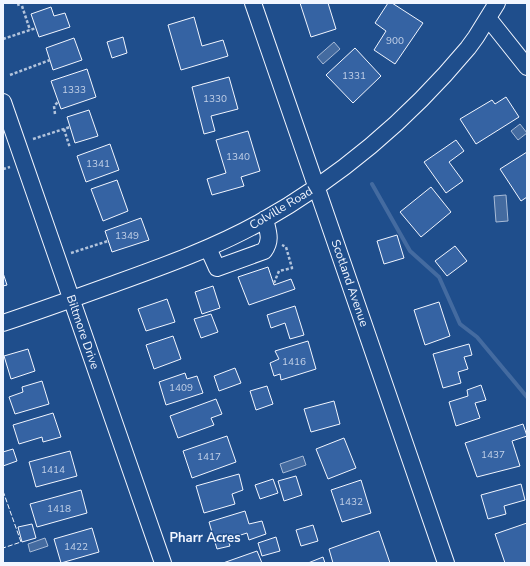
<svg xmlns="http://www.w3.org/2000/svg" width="530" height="566" font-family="'Nunito Sans',sans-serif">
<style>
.water{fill:#446ba0;stroke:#a8bbd7}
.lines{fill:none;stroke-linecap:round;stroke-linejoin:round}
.stream{stroke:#446ba0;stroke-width:4}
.building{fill:#3563a3;stroke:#f2f6ff}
.minor-casing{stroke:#f2f6ff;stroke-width:18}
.path{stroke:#b3c4dc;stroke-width:2.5;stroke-dasharray:3 2;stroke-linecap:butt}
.minor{stroke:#1f4e8c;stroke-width:16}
.fence{stroke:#f2f6ff;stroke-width:1;stroke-dasharray:5 2;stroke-linecap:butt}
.labels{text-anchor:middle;stroke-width:3;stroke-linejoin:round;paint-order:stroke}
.number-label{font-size:10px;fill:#c3d1e8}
.street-label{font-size:12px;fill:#f2f6ff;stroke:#1f4e8c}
.neighbourhood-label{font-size:13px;font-weight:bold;fill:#f2f6ff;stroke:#1f4e8c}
</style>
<rect width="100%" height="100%" fill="#1f4e8c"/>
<!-- water -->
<path class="water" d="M334 42 340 49 323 64 317 57Z
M520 124 527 133 518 140 511 131Z
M506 195 508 221 496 222 494 196Z
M303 456 306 465 283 473 280 464Z
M45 538 48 546 30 552 28 544Z"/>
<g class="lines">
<!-- stream -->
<path class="stream" d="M372 184 410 251 439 277 460 324 477 337 527 397"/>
</g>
<!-- building -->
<path class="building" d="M300 3H328L336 29 311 37Z
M388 3H392L423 23 395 64 374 50 386 31 375 23Z
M51 7 54 16 65 13 70 27 39 37 31 14Z
M194 17 202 46 223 40 228 56 181 70 168 25Z
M123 37 127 53 112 58 107 42Z
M74 38 82 60 53 70 46 48Z
M355 48 381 76 353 103 326 75Z
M87 69 96 97 61 109 51 81Z
M229 77 238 109 211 116 215 131 204 134 192 87Z
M506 97 519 117 476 144 460 119 492 100 495 104Z
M89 110 98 136 75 143 67 117Z
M248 131 260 171 241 177 244 186 212 195 207 179 226 173 216 140Z
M456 140 464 151 449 162 463 181 446 193 424 162Z
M110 144 119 170 86 182 77 156Z
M527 152V197L521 201 500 169Z
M117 180 128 211 103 221 91 189Z
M431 187 451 212 421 237 400 212Z
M141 218 149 240 112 252 105 231Z
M397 235 404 258 384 264 377 241Z
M455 246 467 261 447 276 435 261Z
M268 267 274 285 291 279 295 289 249 305 238 277Z
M3 273 7 285 3 286Z
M213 286 220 308 202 314 195 292Z
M167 299 175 322 146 331 138 309Z
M439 302 450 336 425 345 414 310Z
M295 306 304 335 290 339 285 323 271 328 267 315Z
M211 314 218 332 201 338 194 319Z
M173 336 181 359 154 369 146 345Z
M308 341 316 369 281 380 280 374 274 376 270 363 279 359 275 351Z
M469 344 472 355 464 357 468 369 458 372 461 383 443 388 433 354Z
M28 349 35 371 11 379 4 356Z
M235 368 241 383 219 391 214 376Z
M185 373 187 379 197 376 203 393 166 405 159 382Z
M42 381 49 404 15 414 9 397 23 392 22 387Z
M481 385 486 400 475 403 480 418 456 426 449 402 468 396 467 390Z
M267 386 273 404 256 410 250 391Z
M216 399 222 414 211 418 214 425 178 438 170 416Z
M334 401 340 424 311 432 304 409Z
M53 413 61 437 43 442 42 437 19 444 13 425Z
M523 424 527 436 512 441 520 466 477 477 465 443Z
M227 436 236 462 192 478 183 451Z
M344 438 356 468 328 479 316 449Z
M13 449 17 461 3 466V452Z
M70 451 77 476 36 487 29 462Z
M239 474 243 490 232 494 235 504 204 513 196 486Z
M296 476 302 495 284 501 278 481Z
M273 479 278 493 260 499 255 485Z
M361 480 371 513 342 522 331 490Z
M521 484 525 500 504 506 506 514 488 519 481 495Z
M81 490 87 513 37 527 30 504Z
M245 511 249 524 262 521 266 534 249 540 247 533 228 539 230 546 217 549 209 522Z
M527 523V563H505L495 534Z
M32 524 36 538 22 542 18 527Z
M313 525 318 541 301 546 296 530Z
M92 528 99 552 61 563 54 539Z
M379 531 390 563H333L329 549Z
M276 537 280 551 262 556 258 543Z
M257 551 262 563H223Z
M323 557 325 563H308Z"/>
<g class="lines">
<defs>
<path id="minor" d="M253 3 446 563
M488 18 527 67
M3 102 163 563
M208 248 217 268 264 251C272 240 268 232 265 219
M3 323C39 311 75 298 111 285 161 267 212 249 259 223 341 177 408 120 468 48L476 37 497 3"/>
</defs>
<!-- minor casing -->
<use href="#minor" class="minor-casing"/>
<!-- path -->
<path class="path" d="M18 3 19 7
M22 6 30 30
M3 39 36 28
M10 75 50 60
M55 114 54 106 58 102
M64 129 70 148
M33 139 70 127
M3 169 10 167
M71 253 108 241
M274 283 279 271 292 268 286 247 282 245"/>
<!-- minor -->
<use href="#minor" class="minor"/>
<!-- fence -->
<path class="fence" d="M3 491 21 542 3 548"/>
</g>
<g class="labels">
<!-- number labels -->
<g class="number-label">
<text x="395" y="44">900</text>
<text x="354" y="79">1331</text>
<text x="74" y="93">1333</text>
<text x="215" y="102">1330</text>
<text x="238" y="160">1340</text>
<text x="98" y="167">1341</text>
<text x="127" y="239">1349</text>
<text x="294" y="365">1416</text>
<text x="181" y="391">1409</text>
<text x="493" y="458">1437</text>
<text x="209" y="460">1417</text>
<text x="53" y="473">1414</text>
<text x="351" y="505">1432</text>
<text x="59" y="512">1418</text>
<text x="76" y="550">1422</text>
</g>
<!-- street labels -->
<g class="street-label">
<text transform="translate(281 208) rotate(-31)" y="4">Colville Road</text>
<text transform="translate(350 283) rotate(71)" y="4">Scotland Avenue</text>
<text transform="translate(83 332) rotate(71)" y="4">Biltmore Drive</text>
</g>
<!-- neighbourhood labels -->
<g class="neighbourhood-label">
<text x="205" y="542">Pharr Acres</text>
</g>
</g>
<!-- border -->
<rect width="530" height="566" fill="none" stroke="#f2f6ff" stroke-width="8"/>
</svg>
